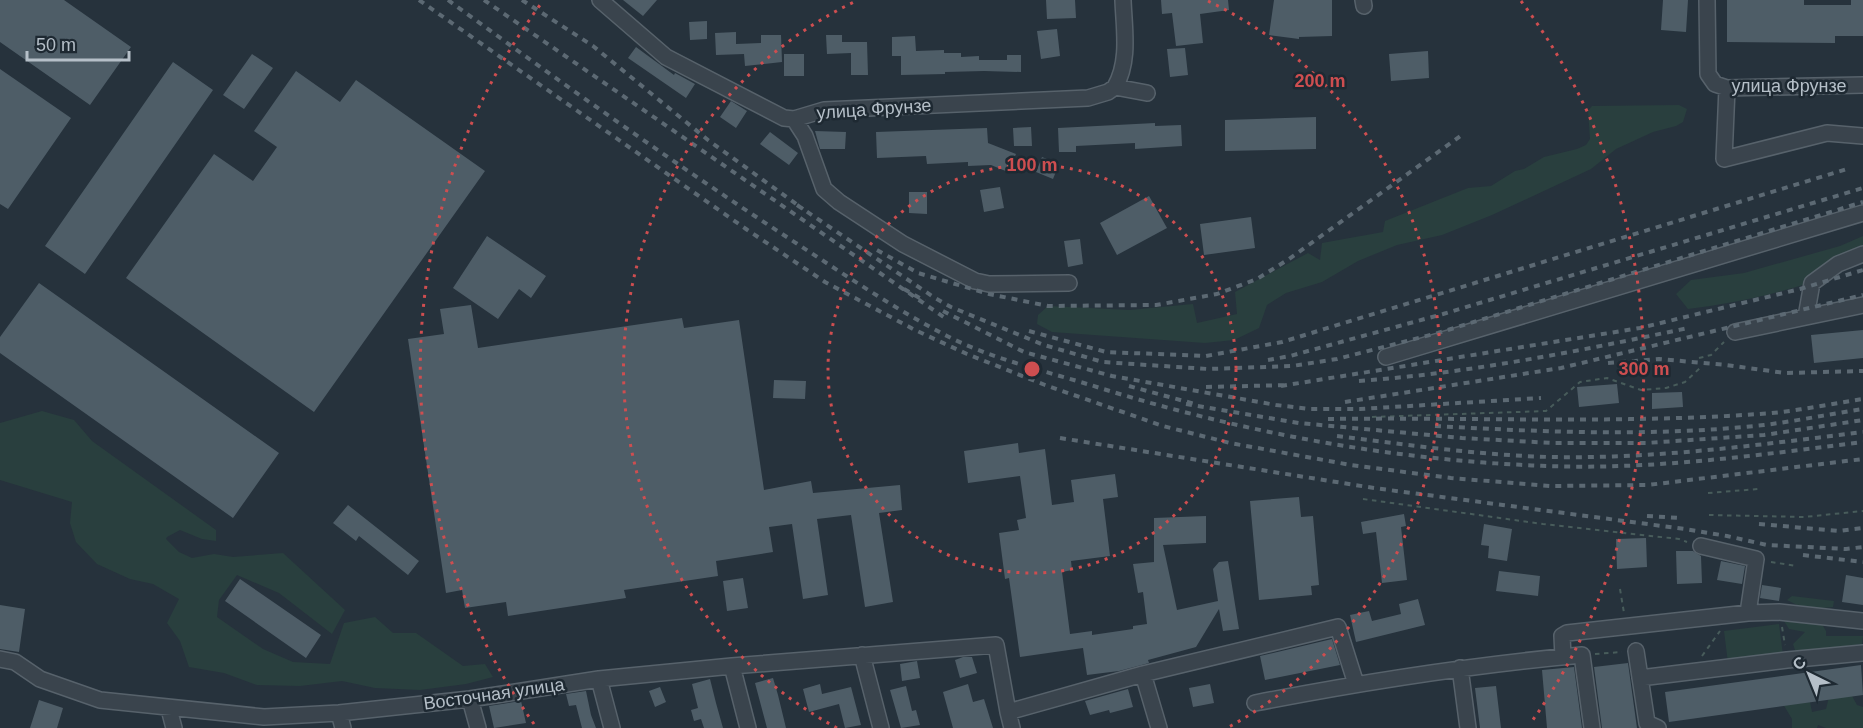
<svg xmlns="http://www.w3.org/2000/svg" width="1863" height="728" font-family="Helvetica,sans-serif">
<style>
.green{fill:#293f3e}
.building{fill:#4e5d67}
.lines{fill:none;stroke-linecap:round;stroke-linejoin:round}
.minor-casing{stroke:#57626b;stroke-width:18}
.path{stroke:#485c5b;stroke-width:2;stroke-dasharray:4.5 4.5;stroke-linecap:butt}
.minor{stroke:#3a444d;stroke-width:15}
.rail{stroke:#5c6973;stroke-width:4;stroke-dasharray:6 6;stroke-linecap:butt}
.ring{fill:none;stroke:#ce4e50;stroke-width:3;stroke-dasharray:3 6}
.labels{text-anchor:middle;stroke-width:5;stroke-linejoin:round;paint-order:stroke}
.street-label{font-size:18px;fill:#b5bfc8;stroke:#1e2932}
.centre{fill:#ce4e50;stroke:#1e2932;stroke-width:3}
.ring-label{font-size:18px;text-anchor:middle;font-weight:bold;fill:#ce4e50;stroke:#1e2932;stroke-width:5;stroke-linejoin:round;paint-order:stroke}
</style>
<rect width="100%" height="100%" fill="#26323c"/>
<!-- green -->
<path class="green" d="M1679 105 1687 109 1683 122 1676 126 1653 132 1616 149 1591 169 1492 215 1442 235 1397 245 1358 261 1322 282 1286 293 1267 305 1259 328 1234 340 1205 343 1052 332 1037 324 1038 315 1048 306 1130 310 1193 304 1197 323 1237 314 1235 292 1308 253 1320 260 1322 243 1383 232 1385 221 1468 188 1491 186 1515 171 1524 169 1544 157 1577 149 1586 145 1590 139 1588 111 1592 106Z
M1863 236V261C1812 287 1745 302 1688 309L1676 294 1691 280 1744 273 1840 246Z
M42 411 74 420 92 441 216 530V541L202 539 180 530 167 537 166 539 179 552 192 558 214 554 233 557 283 553 345 610 332 634 279 593 237 575 219 600 217 617 263 649 293 662 330 664 344 623 375 617 393 633H416L463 666 485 664 493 677 466 684 420 690 375 688 342 681 300 686 257 685 224 673 189 667 180 641 167 623 179 599 153 584 130 579 97 564 76 542 70 523 72 502 0 480V423Z
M1792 596 1834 601 1833 607 1813 609 1826 631V636H1863L1862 644 1796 653 1793 644 1805 632 1789 629 1784 621 1783 607 1796 609 1799 606 1787 600Z
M1779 624 1783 655 1728 663 1724 631Z
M1851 694 1857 705 1863 707V728H1826L1818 725 1817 728H1792V719L1783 704 1810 702 1812 712 1826 709 1829 697Z"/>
<!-- building -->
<path class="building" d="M0 0H64L131 47 90 105 0 42Z
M623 0H657L643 16Z
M1046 0H1075L1076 18 1047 19Z
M1161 0H1228L1229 10 1200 14 1203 43 1176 46 1172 13 1162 14Z
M1274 0H1332V36L1299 37V39L1269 35Z
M1663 0H1688L1686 32 1661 30Z
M1727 0H1804V5H1851V0H1863V36H1835V43L1727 42Z
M707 21V39L690 40 689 22Z
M1057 29 1060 56 1041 59 1037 31Z
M736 32V44L761 43V35H781L782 62 745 66 744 54 716 55 715 33Z
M826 35H842V42H867L868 75H851V53L827 54Z
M915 36 916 51 944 50V53H961V57L979 56V60H1007V55H1021V72L984 71 945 72V74L901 75V56H892V37Z
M636 47 674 75 675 73 695 84 686 98 628 58Z
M1185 48 1188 75 1170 77 1167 49Z
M1428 51 1429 78 1391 81 1389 54Z
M252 54 273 68 244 109 223 95Z
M784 54H804V76H784Z
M173 62 213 90 85 274 45 246Z
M0 69 71 118 8 209 0 204Z
M296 71 340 102 356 80 485 171 314 412 126 278 214 154 253 181 277 147 254 131Z
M731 101 747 111 736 128 720 117Z
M1316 117V149L1225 151V120Z
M1155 123V126L1181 125 1182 146 1135 149V143L1076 146V152H1059L1058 128Z
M1031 127 1032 146H1014L1013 128Z
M987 128 988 143 1016 154 1008 172 991 165 968 166V162L927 164 926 156 877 158 876 132Z
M815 131 846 132 845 149H820Z
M770 132 798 153 789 165 760 144Z
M1042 157 1059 164 1053 179 1036 172Z
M1000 187 1004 208 984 212 980 190Z
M909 192H927V214L909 213Z
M1149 196 1167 228 1117 255 1100 223Z
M1251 217 1255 248 1204 255 1200 224Z
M487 236 546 276 531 298 519 289 498 319 453 288Z
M1080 239 1083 264 1068 267 1064 241Z
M39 283 279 453 233 518 0 353V337Z
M471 305 478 348 682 318 684 328 739 320 764 490 811 481 813 493 900 485 902 510 879 513 893 602 865 607 851 515 817 519 828 595 803 599 792 524 769 527 773 552 716 561 718 576 624 590 626 598 508 616 506 602 465 608 462 590 446 593 408 339 444 334 440 309Z
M1863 330V358L1814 363 1811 335Z
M774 380 806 381 805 399 773 398Z
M1617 384 1619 403 1579 407 1577 387Z
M1682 392 1683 407 1652 409V393Z
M1018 443 1019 453 1045 449 1052 505 1074 502 1071 480 1115 474 1118 497 1103 499 1110 556 1071 561 1072 570 1062 572 1070 634 1092 631V635L1133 629V626L1147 624 1143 592 1138 593 1133 564 1154 562V518L1206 516V543L1163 545 1177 610 1218 601 1213 569 1219 562 1228 561 1239 629 1223 631 1219 609 1196 647 1148 660 1149 663 1119 671 1087 675 1083 648 1020 657 1009 578 1005 579 999 533 1019 530 1017 520 1026 518 1020 476 968 483 964 451Z
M1299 497 1301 517 1313 516 1319 585 1311 586 1312 595 1259 600 1250 501Z
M348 505 419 561 408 575 359 536 356 541 333 523Z
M1404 514 1406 526 1401 527 1407 580 1382 583 1376 532 1363 534 1361 522Z
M1484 524 1512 529 1507 561 1488 558 1489 546 1481 545Z
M1646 538 1647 567 1617 569 1616 539Z
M1676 551H1693L1701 556 1702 583 1677 584Z
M1721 561 1745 566 1742 584 1717 580Z
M1499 571 1540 576 1538 596 1496 591Z
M1846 575 1863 578V605L1842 602Z
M743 578 748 608 727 611 723 581Z
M240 579 321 635 306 658 225 601Z
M1762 585 1781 588 1779 601 1760 598Z
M1418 599 1425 625 1356 642 1350 615 1369 611 1372 621 1401 614 1399 604Z
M0 605 25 609 19 652 0 649Z
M1332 639 1340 665 1265 680 1260 656Z
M963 657H972L977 673 960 678 955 660Z
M917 661 920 678 902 681 900 664Z
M1628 663 1637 728H1602L1594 667Z
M1861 665 1863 695 1669 722 1665 692Z
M1574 667 1582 728H1547L1542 670Z
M773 678 778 695 786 728H767L755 683Z
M710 679 716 703 723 728H704L701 719 694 721 691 710 698 708 692 684Z
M820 684 822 694 851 687 861 725 845 728 839 704 809 712 803 689Z
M968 684 973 702 984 699 993 728H953L943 692Z
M1210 684 1214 703 1193 707 1189 688Z
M906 686 912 711 916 710 920 725 901 728 890 690Z
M1496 686 1501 728H1480L1475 688Z
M660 687 666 702 655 707 649 691Z
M1128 689 1133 707 1110 713 1109 710 1090 715 1085 701Z
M586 691 591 715 596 728H582L576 705 569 706 566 694Z
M39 700 63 708 57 728H30Z
M521 701 526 723 494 728 489 706Z"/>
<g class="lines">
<defs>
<path id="minor" d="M600 0 666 57 784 118 794 119 824 110 1088 98 1108 92 1115 87 1147 93
M1363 0 1364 6
M1707 0 1708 74 1715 84 1727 88 1863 85
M1115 87C1130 61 1124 29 1123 0
M1727 88 1724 159 1827 133 1863 136
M794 119 805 136 824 189 839 202 903 244 975 281 989 284 1069 283
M1806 317 1863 305
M1735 332 1806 317 1812 283 1838 264 1863 254
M1386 357 1863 213
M1701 546 1756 559 1748 613 1779 612 1863 621
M1636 651 1647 723 1658 728
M862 655 881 728
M1563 657 1562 636 1567 633 1748 613
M0 659 15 662 40 679 100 700 264 717 339 713 470 699 599 679 732 666 996 645 1008 712 1012 728
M732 666 748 728
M1460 668 1468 728
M1143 674 1159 728
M1640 678 1787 660 1863 653
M599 679 612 728
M470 699 478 728
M1255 703C1363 682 1472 665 1582 655L1592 728
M169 709 174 728
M1008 712 1143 674 1338 627 1356 684
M339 713 343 728"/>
</defs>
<!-- minor casing -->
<use href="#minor" class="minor-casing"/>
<!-- path -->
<path class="path" d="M1699 358 1711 355 1724 342
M1372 417 1546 411 1580 382 1607 378 1641 390 1666 388 1685 382 1700 368
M1708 493 1758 489
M1363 499 1543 524 1679 539 1687 542
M1709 515 1804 517 1863 511
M1771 562 1797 566
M1620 589 1624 613
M1782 627 1785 645
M1595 654 1622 652
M1702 656 1720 631"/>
<!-- minor -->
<use href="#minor" class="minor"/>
<!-- rail -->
<path class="rail" d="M419 0 746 229 825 282 915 330 967 354 1045 385 1163 426 1230 443 1351 465 1451 478 1550 486 1648 485 1863 459
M448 0C562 83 677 166 796 243 845 275 895 309 947 336 994 360 1050 372 1100 388 1245 433 1396 461 1548 466 1653 470 1759 455 1863 442
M484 0 948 320
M522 0 593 46 708 140 803 209
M797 205 935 298 951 307 1044 345 1103 362 1208 369 1292 366 1337 359 1438 333 1863 202
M877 250 918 273 989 294 1048 306 1156 305 1217 294 1257 279 1289 259 1462 135
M904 289 925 301
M943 311 1024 352 1112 376 1276 405 1310 409H1360L1541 398
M1029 331 1106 352 1206 356 1282 342 1847 169
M1268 360 1290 356 1443 314 1863 188
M1608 363 1659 359 1726 365 1785 373 1863 371
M1359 381C1470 373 1579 351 1688 328
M1129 386 1195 404
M1281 386 1640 328 1800 289 1863 270
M1206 387 1290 385
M1345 402 1561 368 1863 295
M1186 404 1299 423 1462 438 1552 443H1646L1764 435 1863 420
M1328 419C1472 417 1616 424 1759 414 1794 412 1829 404 1863 399
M1435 426C1544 432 1655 437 1764 425 1797 421 1830 414 1863 409
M1337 436C1408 445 1479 455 1550 457 1655 459 1759 445 1863 432
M1060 438 1374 488 1685 529 1727 536 1767 545 1846 549 1863 547
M1647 516 1680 518
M1759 524 1839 531 1863 528
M1803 555 1863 562"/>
</g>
<!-- distance rings -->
<g class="ring">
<circle cx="1032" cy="369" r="204"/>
<path d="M837 728A408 408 0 0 1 856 1M1208 1A408 408 0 0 1 1227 728"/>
<path d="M534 724A612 612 0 0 1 543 1M1521 1A612 612 0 0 1 1530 724"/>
</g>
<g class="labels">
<!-- street labels -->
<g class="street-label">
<text x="1789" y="92">улица Фрунзе</text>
<text transform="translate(874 109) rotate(-4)" y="6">улица Фрунзе</text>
<text transform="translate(494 694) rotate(-8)" y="6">Восточная улица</text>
</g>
</g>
<circle cx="1032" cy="369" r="9" class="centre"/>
<g class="ring-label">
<text x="1320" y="87">200 m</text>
<text x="1032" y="171">100 m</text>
<text x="1644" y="375">300 m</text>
</g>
<!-- north arrow -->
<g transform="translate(1809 674) rotate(317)" stroke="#1e2932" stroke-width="4.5" paint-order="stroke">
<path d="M0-4.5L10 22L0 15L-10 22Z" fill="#b5bfc8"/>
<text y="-9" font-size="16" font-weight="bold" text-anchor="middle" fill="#b5bfc8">С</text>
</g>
<!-- scale -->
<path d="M27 51v9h102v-9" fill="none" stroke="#b5bfc8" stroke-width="3"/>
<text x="36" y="51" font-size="18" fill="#b5bfc8" stroke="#1e2932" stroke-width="4.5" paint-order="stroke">50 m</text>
</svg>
